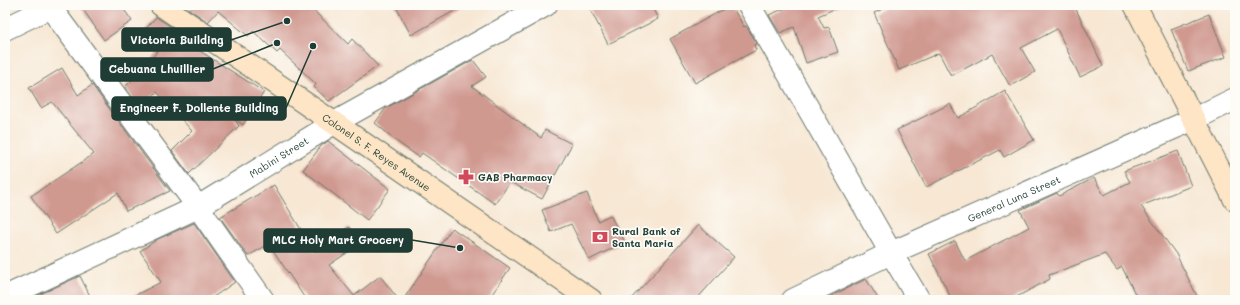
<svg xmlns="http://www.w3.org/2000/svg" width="1240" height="305" font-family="Mali,sans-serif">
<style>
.building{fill:#d09990}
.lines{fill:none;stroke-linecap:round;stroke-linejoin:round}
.street-casing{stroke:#6b786c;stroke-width:24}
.secondary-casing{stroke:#6b786c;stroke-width:24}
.street{stroke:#fff;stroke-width:22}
.secondary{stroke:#fde5c5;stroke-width:22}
.labels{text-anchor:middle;stroke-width:3.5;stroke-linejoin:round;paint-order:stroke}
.street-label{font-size:10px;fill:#1f3d34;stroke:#fdfcf7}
.poi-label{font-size:10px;font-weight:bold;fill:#1f3d34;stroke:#fdfcf7;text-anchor:start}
.leader{fill:none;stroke:#1f3d34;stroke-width:1.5}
.callout-dot{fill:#1f3d34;stroke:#fdfcf7;stroke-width:1.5}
.callout{fill:#1f3d34;stroke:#1f3d34;stroke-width:1.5}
.callout-label{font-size:11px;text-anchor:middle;font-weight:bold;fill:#fff}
</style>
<rect width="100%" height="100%" fill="#fdfcf7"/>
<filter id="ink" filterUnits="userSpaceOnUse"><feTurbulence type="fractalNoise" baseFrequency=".025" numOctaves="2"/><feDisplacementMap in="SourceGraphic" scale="8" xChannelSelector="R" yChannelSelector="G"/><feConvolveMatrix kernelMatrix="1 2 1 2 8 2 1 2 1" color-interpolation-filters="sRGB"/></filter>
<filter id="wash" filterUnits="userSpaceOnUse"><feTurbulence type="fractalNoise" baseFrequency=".012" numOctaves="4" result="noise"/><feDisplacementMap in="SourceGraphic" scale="16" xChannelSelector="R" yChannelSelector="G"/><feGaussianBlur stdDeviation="0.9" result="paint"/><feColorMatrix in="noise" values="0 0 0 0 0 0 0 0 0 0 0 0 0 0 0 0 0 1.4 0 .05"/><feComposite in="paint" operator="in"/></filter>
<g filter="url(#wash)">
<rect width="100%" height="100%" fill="#f7e7d3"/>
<g id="blocks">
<!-- building -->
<path class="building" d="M80 5H121L132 21 104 40Z
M183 5H308L348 44 352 39 378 66 329 101 314 87 316 84 280 50 277 53 253 31 248 36 218 11 208 22Z
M395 5H465L411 35Z
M588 5H651L658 19 608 44Z
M731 5 744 27 746 26 757 43 754 45 756 50 695 83 670 39Z
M787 5H843L818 16 824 28 829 27 838 52 806 63 794 27 780 33 769 15 788 7Z
M892 5H1074L1103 66 1080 77 1057 29 1021 48 1035 72 1010 86 992 54 951 76 939 53 899 70 874 13Z
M1209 14 1226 57 1188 71 1171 29Z
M156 17 192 41 189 44 264 92 243 125 234 118 239 126 189 174 172 151 192 131 157 92 140 108 125 87 148 64 160 47 143 32Z
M473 60 486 77 472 86 541 138 545 130 572 144 542 199 510 182 495 204 468 185 462 177 459 179 422 153 419 157 400 144 375 123 386 108Z
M62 68 78 95 92 85 170 191 126 211 118 193 56 234 31 196 94 154 52 102 41 108 29 88Z
M1005 91 1034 140 1004 157 1000 150 926 187 897 130 950 104 958 118Z
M328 141 390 189 367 220 303 170 321 146Z
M1178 151 1191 186 1141 206 1176 254 1199 300H1138L1122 267 1117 270 1105 254 1049 275 1050 279 1011 300H952L929 254 955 241 965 261 1029 227 1020 210 1057 193 1059 196 1094 178 1104 195 1130 182 1124 171Z
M274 185 314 251 349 227 360 244 329 265 354 296 380 276 399 300H306L269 244 248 256 220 217Z
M587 193 598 221 610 215 625 242 589 260 571 224 551 232 542 210Z
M194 223 235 282 209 300H126L161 282 140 251 158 239Z
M698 225 734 257 696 300H630Z
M452 228 510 268 488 300H403Z
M80 276 92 300H29L34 297Z
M866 279 879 300H824L833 295Z"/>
</g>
</g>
<g filter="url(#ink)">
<use href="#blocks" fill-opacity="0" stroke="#6b786c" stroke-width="1"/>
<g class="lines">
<defs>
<g id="street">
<path d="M749 5 891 253 919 300"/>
<path d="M50 7 198 207 263 300"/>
<path d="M5 29 54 5"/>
<path id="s1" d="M5 297 198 207 334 123 546 5"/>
<path id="s2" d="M793 300 891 253 1194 119 1235 99"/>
</g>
<g id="secondary">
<path id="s3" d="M161 5 334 123 591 300"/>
<path d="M1135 5 1235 200"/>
</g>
</defs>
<!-- street casing -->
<use href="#street" class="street-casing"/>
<!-- secondary casing -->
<use href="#secondary" class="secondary-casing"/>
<!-- street -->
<use href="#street" class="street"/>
<!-- secondary -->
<use href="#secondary" class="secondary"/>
</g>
</g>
<!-- icons -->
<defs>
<symbol id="pharmacy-bare" viewBox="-9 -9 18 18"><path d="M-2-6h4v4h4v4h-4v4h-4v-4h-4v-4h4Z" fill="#d1495b" stroke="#fdfcf7" stroke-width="2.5" paint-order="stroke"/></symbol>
<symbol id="bank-bare" viewBox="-9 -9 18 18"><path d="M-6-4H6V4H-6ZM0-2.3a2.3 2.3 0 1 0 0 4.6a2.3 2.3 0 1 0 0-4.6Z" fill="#d1495b" stroke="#fdfcf7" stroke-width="2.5" paint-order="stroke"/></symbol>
</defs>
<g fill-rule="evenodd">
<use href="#pharmacy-bare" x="455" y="166" width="22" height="22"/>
<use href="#bank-bare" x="589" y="226" width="22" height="22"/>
</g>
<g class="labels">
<!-- street labels -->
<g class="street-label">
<text dy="4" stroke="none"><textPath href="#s3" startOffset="261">Colonel S. F. Reyes Avenue</textPath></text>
<text dy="4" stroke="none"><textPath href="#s1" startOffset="308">Mabini Street</textPath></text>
<text dy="4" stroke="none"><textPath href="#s2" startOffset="243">General Luna Street</textPath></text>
</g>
<!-- poi labels -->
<g class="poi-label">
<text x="478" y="181">GAB Pharmacy</text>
<text x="612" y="235">Rural Bank of<tspan x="612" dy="12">Santa Maria</tspan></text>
</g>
</g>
<!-- callouts -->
<path class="leader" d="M287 21L231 40M277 43L213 69M313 46L286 108M460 248L412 240"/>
<g class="callout-dot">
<circle cx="287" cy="21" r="4"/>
<circle cx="277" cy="43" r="4"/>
<circle cx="313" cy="46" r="4"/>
<circle cx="460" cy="248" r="4"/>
</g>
<g class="callout">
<rect x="122" y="28" width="109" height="23" rx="4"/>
<rect x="101" y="58" width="112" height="23" rx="4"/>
<rect x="112" y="97" width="174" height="23" rx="4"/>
<rect x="264" y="229" width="148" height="23" rx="4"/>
</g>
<g class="callout-label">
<text x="177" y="44">Victoria Building</text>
<text x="157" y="73">Cebuana Lhuillier</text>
<text x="199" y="112">Engineer F. Dollente Building</text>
<text x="338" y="244">MLC Holy Mart Grocery</text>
</g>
<!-- margin -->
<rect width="1240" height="305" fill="none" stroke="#fdfcf7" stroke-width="20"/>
</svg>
